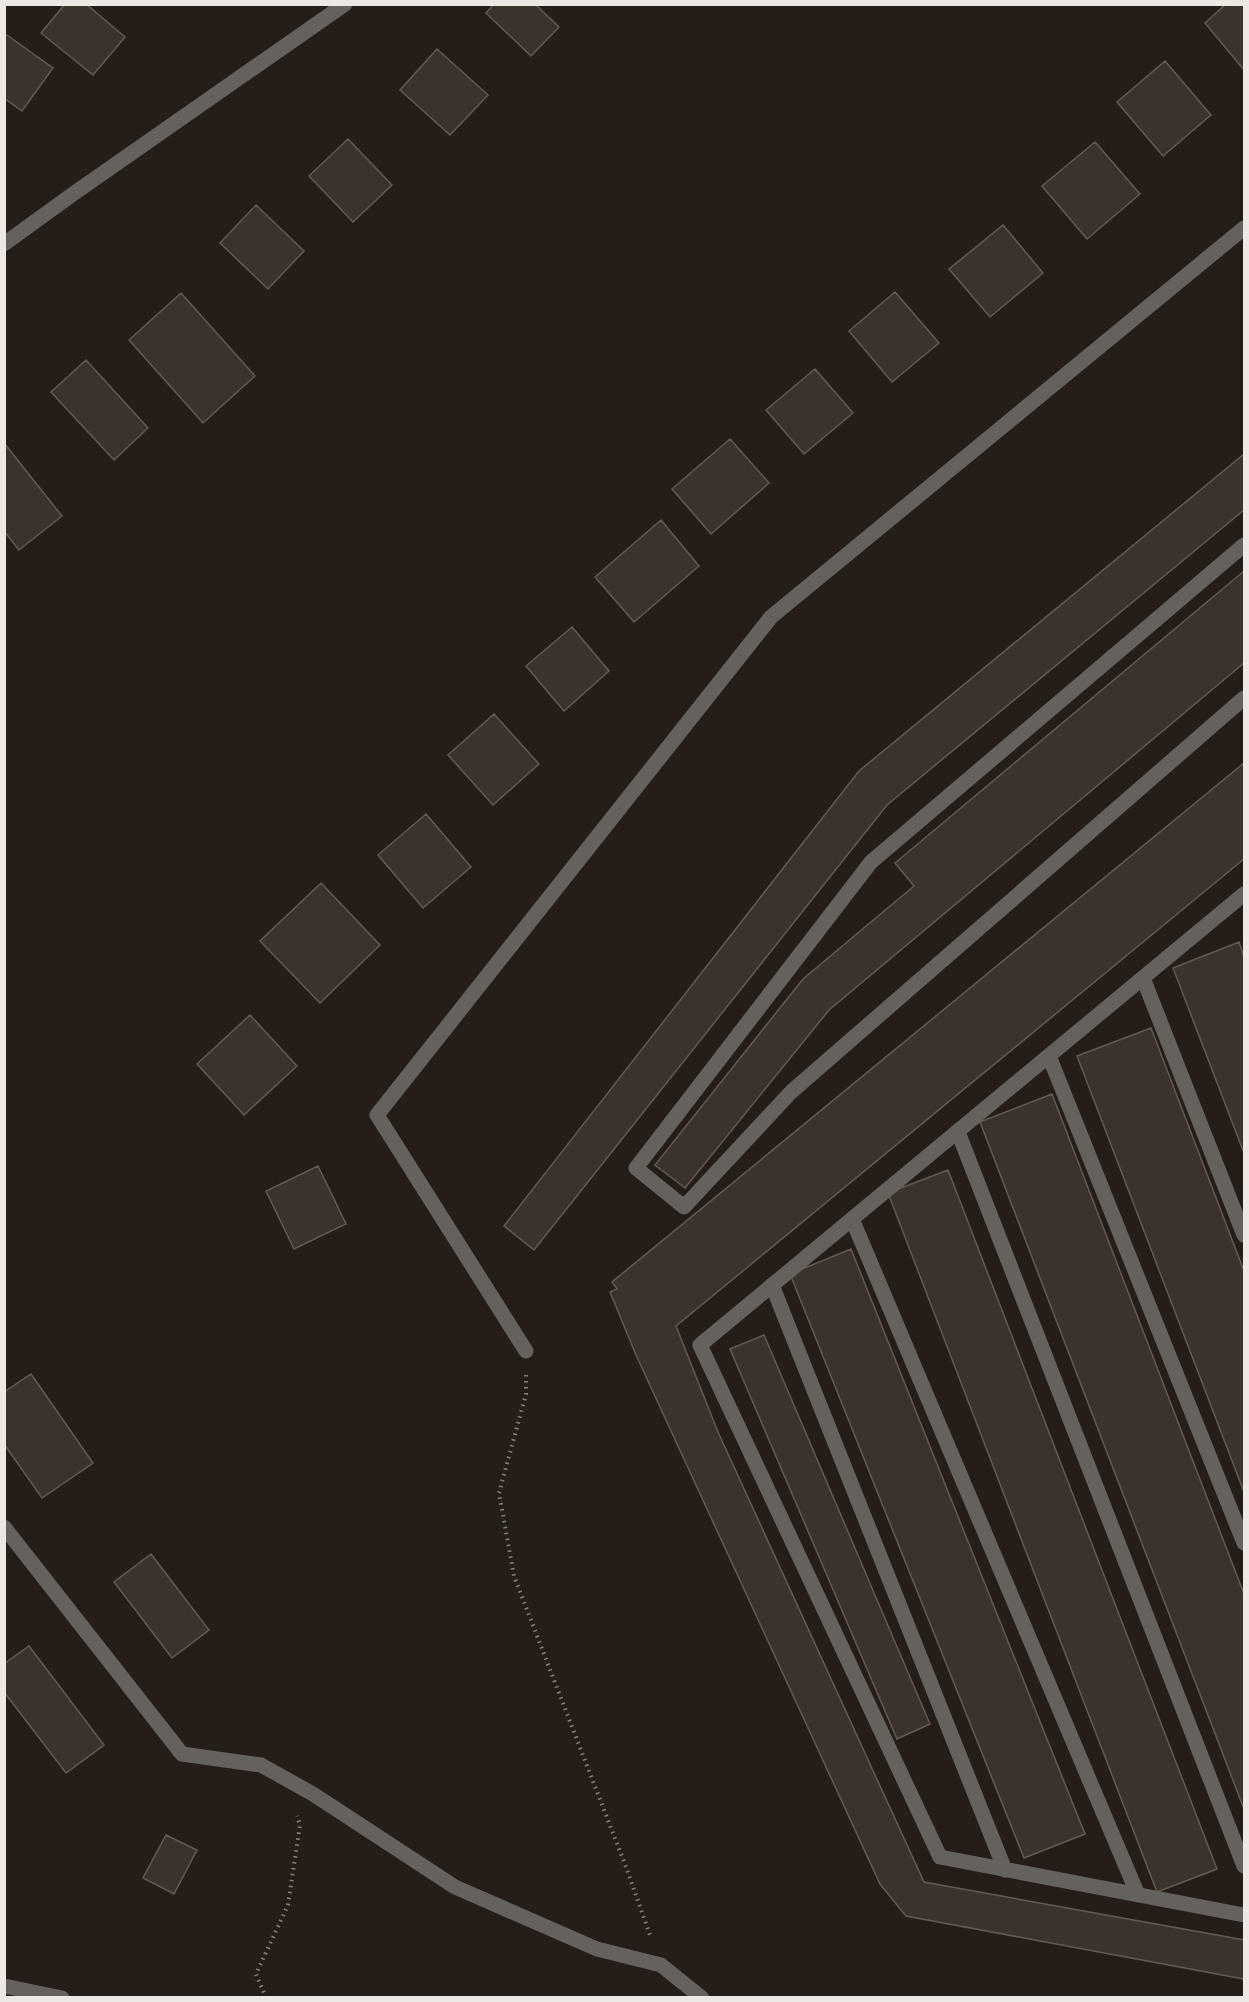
<svg xmlns="http://www.w3.org/2000/svg" width="1249" height="2002" font-family="'IBM Plex Serif',serif">
<style>
.building{fill:#3a332c;stroke:#625a53;stroke-width:1.5}
.lines{fill:none;stroke-linecap:round;stroke-linejoin:round}
.path{stroke:#87817c;stroke-width:4;stroke-dasharray:1.5 4.5;stroke-linecap:butt}
.lane{stroke:#65625e;stroke-width:15}
.street{stroke:#65625e;stroke-width:15}
</style>
<rect width="100%" height="100%" fill="#251e18"/>
<!-- building -->
<path class="building" d="M65 4H86L125 37 93 75 41 33Z
M494 4H535L559 27 531 56 486 13Z
M1226 4H1244V70L1205 23Z
M4 33 53 68 22 111 4 98Z
M437 49 488 95 450 135 400 90Z
M1165 61 1211 115 1163 156 1117 102Z
M348 139 392 185 353 222 309 176Z
M1095 142 1140 194 1087 239 1042 186Z
M256 205 304 251 268 289 220 243Z
M1003 225 1043 273 990 317 949 269Z
M895 292 939 343 892 382 849 331Z
M181 293 255 376 203 423 129 340Z
M86 360 148 428 114 460 51 392Z
M815 369 853 413 804 454 766 410Z
M730 439 769 483 711 534 672 489Z
M4 443 62 516 19 550 4 531Z
M1244 454V510L887 805 534 1250 504 1226 859 771Z
M661 520 699 566 634 622 595 577Z
M1244 571V663L829 1010 685 1188 655 1165 803 979 914 886 895 863Z
M572 627 609 671 564 711 526 666Z
M494 714 539 764 493 805 448 755Z
M1244 763V859L676 1326 718 1432 924 1882 1244 1940V1979L906 1916 880 1884 636 1355 610 1292 617 1289 612 1282Z
M426 814 471 867 423 908 378 855Z
M321 883 380 945 320 1003 260 941Z
M1239 942 1244 957V1153L1173 968Z
M250 1015 297 1066 244 1115 197 1064Z
M1151 1028 1244 1271V1492L1077 1056Z
M1052 1094 1244 1594V1809L980 1122Z
M318 1166 346 1224 294 1249 266 1191Z
M948 1170 1217 1869 1157 1892 888 1193Z
M851 1249 1085 1834 1024 1858 790 1274Z
M764 1335 930 1724 897 1739 730 1349Z
M31 1374 93 1463 42 1498 4 1444V1392Z
M151 1554 209 1630 172 1658 114 1582Z
M29 1646 104 1745 66 1773 4 1692V1664Z
M166 1835 197 1850 174 1894 143 1878Z"/>
<g class="lines">
<!-- path -->
<path class="path" d="M526 1375V1394L499 1493 514 1576 626 1867 650 1935
M266 1998 256 1974 288 1905 300 1825 297 1816"/>
<!-- lane -->
<path class="lane" d="M1244 545 871 862 636 1168 684 1207 791 1092 1244 698
M1244 894 700 1345 940 1857 1244 1915
M1143 978 1244 1235
M1049 1056 1244 1543
M958 1132 1244 1866
M852 1219 1138 1895
M772 1285 1005 1870"/>
<!-- street -->
<path class="street" d="M4 244 73 194 345 4
M526 1351 377 1115 771 617 1244 228
M4 1527 182 1754 261 1765 313 1794 455 1887 597 1949 661 1965 702 1998
M4 1986 62 1998"/>
</g>
<!-- border -->
<rect width="1249" height="2002" fill="none" stroke="#ede8e4" stroke-width="12"/>
</svg>
